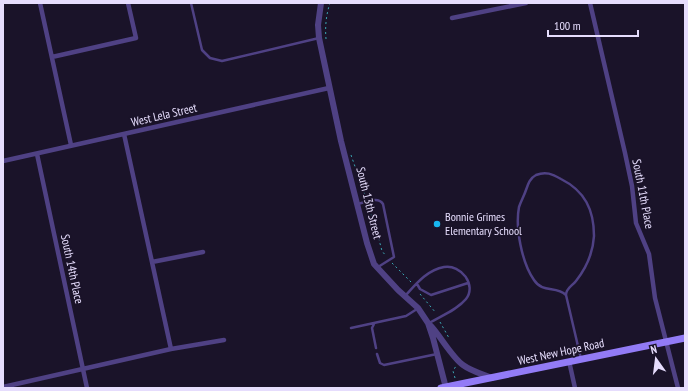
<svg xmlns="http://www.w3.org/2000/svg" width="688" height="391" font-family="'PT Sans Narrow',sans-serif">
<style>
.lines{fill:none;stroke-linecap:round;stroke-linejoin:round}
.path{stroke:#3aa7b4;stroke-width:1;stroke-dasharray:2 3;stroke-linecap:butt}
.service{stroke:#4f4184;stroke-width:2.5}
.minor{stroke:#4f4184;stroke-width:4.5}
.tertiary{stroke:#4f4184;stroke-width:6}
.secondary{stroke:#927bf6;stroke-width:7}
.poi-dot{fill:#17b6ef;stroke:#1a1329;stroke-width:1.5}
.labels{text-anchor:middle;stroke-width:3.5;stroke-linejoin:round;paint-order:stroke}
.street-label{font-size:12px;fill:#e6ddfd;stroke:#1a1329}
.poi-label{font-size:12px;fill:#e6ddfd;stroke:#1a1329;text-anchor:start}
</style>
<rect width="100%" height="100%" fill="#1a1329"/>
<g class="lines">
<!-- path -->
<path class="path" d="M326 39C325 27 326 15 330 3
M351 155 366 198
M368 205 377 232 382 251 386 256
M392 263 411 282
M420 294 436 313
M440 322 449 338
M455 378 453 371 456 366"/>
<!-- service -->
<path class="service" d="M191 3 202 50 210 58 222 61 319 38
M358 204C367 202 378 196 383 204L394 257 378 267
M417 284 420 289 431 295 468 283
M566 295C556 285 543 294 534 280 522 263 515 228 519 207 521 201 524 196 526 190 528 184 530 178 536 175 546 171 552 174 561 179 585 191 594 210 594 236 593 253 587 267 576 281 572 286 566 288 566 295L581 359
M405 296C416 284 427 270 444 267 461 264 477 285 466 299 457 310 441 316 429 323
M374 324 372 328 376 348
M351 328 406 316 417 309
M377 354 380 363 384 365 437 354"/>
<!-- minor -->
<path class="minor" d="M40 3 71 145
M590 3 625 153 632 186 636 223 649 254 655 298 678 388
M452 18 526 3
M52 57 136 38 128 3
M124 134 171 349
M37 154 87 388
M3 161 329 88
M152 262 203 252
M569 361 575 388
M3 387 171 349 224 340"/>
<!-- tertiary -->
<path class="tertiary" d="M321 3 318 25 319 38 341 141 367 243 374 264 398 290 418 308 428 323 433 338 446 388
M431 326C441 337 452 357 463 365 471 371 482 374 492 378"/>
<!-- secondary -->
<path class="secondary" d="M441 388 685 338"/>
</g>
<!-- markers -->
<circle class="poi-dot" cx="437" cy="224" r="4"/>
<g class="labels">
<!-- street labels -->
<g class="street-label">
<text transform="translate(164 115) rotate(-13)" y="4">West Lela Street</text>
<text transform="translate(643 194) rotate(79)" y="4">South 11th Place</text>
<text transform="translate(369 203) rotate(76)" y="4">South 13th Street</text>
<text transform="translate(72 269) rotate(78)" y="4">South 14th Place</text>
<text transform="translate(561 352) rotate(-12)" y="4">West New Hope Road</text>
</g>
<!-- poi labels -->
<g class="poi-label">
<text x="445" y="221">Bonnie Grimes<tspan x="445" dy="14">Elementary School</tspan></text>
</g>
</g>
<!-- border -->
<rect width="688" height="391" fill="none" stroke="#e6ddfd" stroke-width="8"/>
<!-- north arrow -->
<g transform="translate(656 359) rotate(346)" stroke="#1a1329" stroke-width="3" paint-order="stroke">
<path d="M0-3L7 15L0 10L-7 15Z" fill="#e6ddfd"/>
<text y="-6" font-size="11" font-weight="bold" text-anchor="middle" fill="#e6ddfd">N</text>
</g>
<!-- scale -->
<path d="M548 30v6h90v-6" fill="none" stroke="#e6ddfd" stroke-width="2"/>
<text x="554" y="30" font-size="12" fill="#e6ddfd" stroke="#1a1329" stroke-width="3" paint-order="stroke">100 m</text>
</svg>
